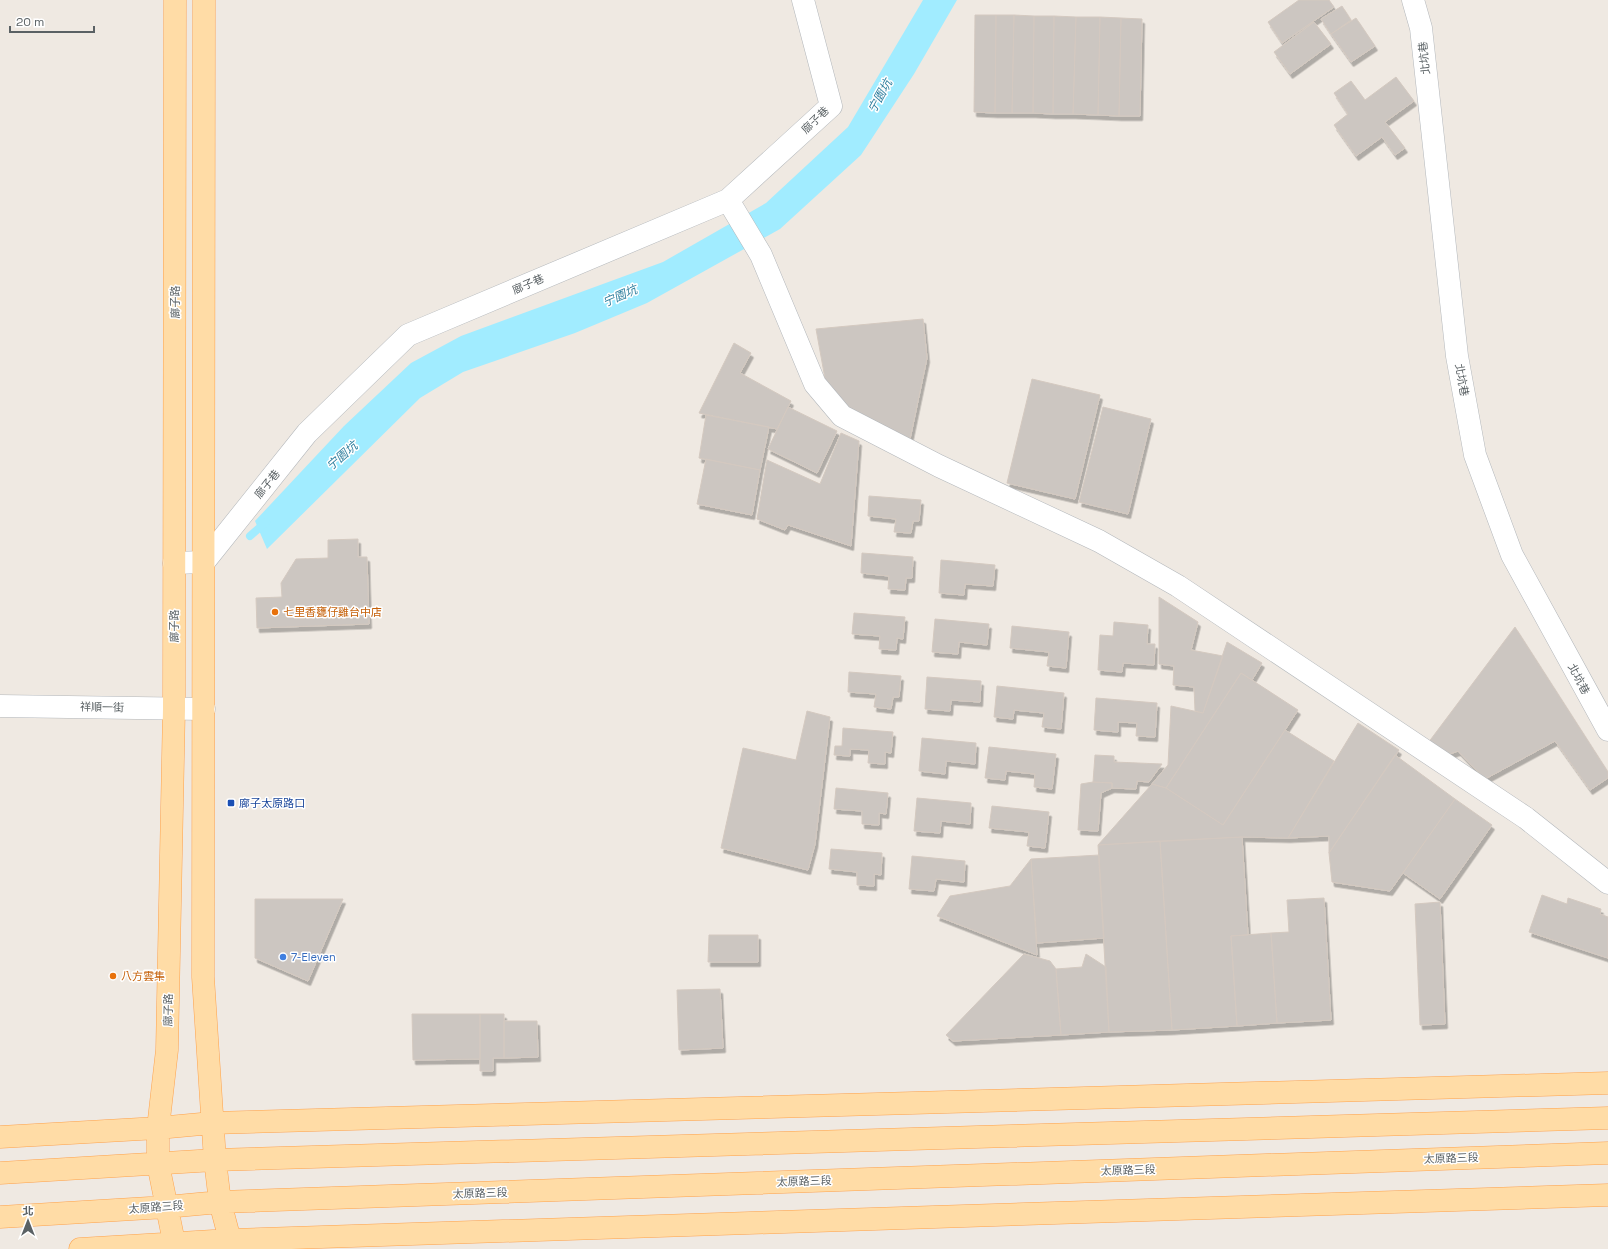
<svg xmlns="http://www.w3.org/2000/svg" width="1608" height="1249" font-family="'Space Grotesk','Noto Sans TC',sans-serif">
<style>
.water{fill:#a1ecff}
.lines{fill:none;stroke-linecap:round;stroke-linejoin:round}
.stream{stroke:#a1ecff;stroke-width:8}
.building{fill:#ccc6c1;stroke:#d4c9c0;filter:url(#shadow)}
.minor-casing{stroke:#b3b7bb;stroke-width:23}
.major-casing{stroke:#fea24c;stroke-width:23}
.minor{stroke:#fff;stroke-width:22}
.major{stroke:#ffdca6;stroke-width:22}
.food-dot{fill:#e8710a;stroke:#fff;stroke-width:1.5}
.transit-dot{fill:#1a4fb4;stroke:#fff;stroke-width:1.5}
.shop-dot{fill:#3f7fe0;stroke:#fff;stroke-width:1.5}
.labels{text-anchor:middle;stroke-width:3;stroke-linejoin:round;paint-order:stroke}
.street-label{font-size:11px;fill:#5a6164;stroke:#fff}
.food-label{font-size:11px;fill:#c56008;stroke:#fff;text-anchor:start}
.transit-label{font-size:11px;fill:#164399;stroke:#fff;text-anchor:start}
.shop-label{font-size:11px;fill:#366cbe;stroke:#fff;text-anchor:start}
.water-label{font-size:12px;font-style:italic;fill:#2f7f9e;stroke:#fff}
</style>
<defs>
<filter id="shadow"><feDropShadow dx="2.5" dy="4.5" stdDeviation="0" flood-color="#0004"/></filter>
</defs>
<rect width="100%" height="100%" fill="#efe9e2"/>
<!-- water -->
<path class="water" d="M923 0H957L914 74 861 155 780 229 647 303 575 333 463 372 420 398 267 549 255 521 344 426 411 363 461 336 663 262 766 203 848 127Z"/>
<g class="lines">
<!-- stream -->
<path class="stream" d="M250 536 266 522"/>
</g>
<!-- building -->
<path class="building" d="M1299 0H1329L1334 7 1282 43 1268 22Z
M1342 6 1351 20 1331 34 1321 19Z
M975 15H996L995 113 974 112Z
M996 15H1014L1012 113H995Z
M1014 15 1034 16 1033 113H1012Z
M1034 16H1054L1053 114 1033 113Z
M1054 16 1076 17 1073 114H1053Z
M1076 17H1100L1098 115 1073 114Z
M1100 17 1121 18 1119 116 1098 115Z
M1121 18 1142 19 1140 116H1119Z
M1356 18 1375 46 1351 62 1331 34Z
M1314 22 1331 44 1290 74 1274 52Z
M1396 77 1414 101 1385 122 1405 148 1395 155 1382 137 1356 156 1334 125 1348 114 1334 93 1351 81 1365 100Z
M923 319 927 358 910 439 851 410 826 384 816 329Z
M734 343 751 353 740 373 791 401 777 429 699 413Z
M1032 379 1100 395 1075 499 1007 483Z
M788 407 837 431 817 473 768 449Z
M1103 407 1151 419 1128 514 1079 502Z
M706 415 769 427 760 470 699 458Z
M841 433 859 441 851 546 788 525 785 530 757 519 767 460 820 484Z
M706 459 760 470 752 515 697 504Z
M869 496 921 500 919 521H913L911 533 894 532 896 519 868 516Z
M358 539V557H367L369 624 257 628 256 598 282 597 281 583 296 559 328 558V540Z
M862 553 913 557 912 578H906L905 590 888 589 889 576 861 573Z
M941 560 995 565 993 586 965 584 964 595 939 593Z
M1159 597 1198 622 1191 650 1223 656 1203 713 1195 711 1194 687 1173 685 1174 666 1159 664Z
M854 613 905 617 903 639 897 638 896 650 879 649 880 636 852 634Z
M935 619 989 624 987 645 959 642 958 654 932 652Z
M1114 622 1148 625 1147 644H1155L1154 665 1123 663 1122 672 1098 670 1100 635 1113 636Z
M1012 626 1069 632 1066 668 1047 666 1049 652 1010 648Z
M1515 627 1608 772V778L1590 790 1555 741 1485 779 1458 751 1444 756 1428 743Z
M1227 642 1262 663 1252 680 1241 673 1166 788 1152 784 1168 765 1171 706 1203 713Z
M849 672 901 676 899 697H893L891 709 874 707 876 694 848 692Z
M1241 673 1298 710 1223 825 1166 788Z
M927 677 981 681 980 702 951 700 950 711 925 709Z
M997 686 1064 693 1061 729 1042 727 1044 713 1014 710 1013 719 994 717Z
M1096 698 1157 703 1155 737 1136 736 1137 723 1118 722V732L1094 730Z
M807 711 830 717 815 844 808 870 721 848 743 748 796 760Z
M1358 723 1399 750 1329 853V836L1288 838Z
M843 728 893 732 891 753 885 752V764L868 763 869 750 850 749V756L834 755 835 746H842Z
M1285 730 1334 761 1288 838 1242 837 1098 845 1152 784 1166 788 1223 825Z
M922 738 976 743 975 764 946 761 945 774 919 771Z
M989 747 1056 754 1052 789 1034 787 1035 774 1006 771 1005 780 985 778Z
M1095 755 1114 756V762L1162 764 1149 782 1137 781 1136 789 1112 788V783L1093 782Z
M1395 755 1455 799 1390 891 1332 882 1329 853Z
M1093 782 1112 783V788L1101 793 1098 831 1078 830 1081 784Z
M836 788 888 793 886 814 879 813V825L862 824V811L834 809Z
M917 798 971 803 970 824 941 821 940 833 914 831Z
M1455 799 1492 825 1440 899 1403 873Z
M992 806 1049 812 1045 848 1027 846 1029 832 989 828Z
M1242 837 1248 935 1231 936 1237 1026 1172 1030 1160 841Z
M1160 841 1172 1030 1109 1032 1098 845Z
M831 849 882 853 881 875 874 874V886L857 885V872L829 869Z
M1099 855 1104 938 1037 943 1031 859Z
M912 856 965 861 964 882 936 879 934 891 909 889Z
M1031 859 1037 955 937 916 950 896 1010 886Z
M1542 895 1567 904 1568 898 1601 909 1600 914 1608 917V958L1529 932Z
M1324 898 1331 1020 1277 1023 1271 933 1289 932 1287 900Z
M255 899H343L308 981 255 958Z
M1440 902 1445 1024 1420 1025 1415 904Z
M1271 933 1277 1023 1237 1026 1231 936Z
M709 935H758V962H708Z
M1024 954 1050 961 1056 969 1061 1035 953 1041 946 1035Z
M1086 954 1106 967 1109 1032 1061 1035 1056 969 1082 967Z
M720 989 723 1048 679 1050 677 990Z
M412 1014H480V1059L413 1060Z
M480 1014H504V1058H493V1071H480Z
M504 1021H537L538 1057 504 1058Z"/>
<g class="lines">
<defs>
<path id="minor" d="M1413 0 1421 28 1457 356 1475 455 1512 555 1608 730
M728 200 761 255 815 384 842 416 939 466 1099 541 1178 586 1526 818 1608 883
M174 563 204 562 307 433 408 335 728 200 831 106 803 0
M0 706 204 709"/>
<path id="major" d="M204 0 203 977 215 1160 220 1202 230 1240
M0 1137 158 1128 212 1123 1608 1083
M0 1173 215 1160 1608 1118
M0 1217 166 1207 220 1202 1608 1153
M174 1242 158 1164V1128L167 1050 174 709 175 0
M80 1249 230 1240 1608 1195"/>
</defs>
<!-- minor casing -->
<use href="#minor" class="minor-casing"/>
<!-- major casing -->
<use href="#major" class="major-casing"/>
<!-- minor -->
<use href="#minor" class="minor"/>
<!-- major -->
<use href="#major" class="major"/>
</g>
<!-- markers -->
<g class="food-dot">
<circle cx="275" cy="612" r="4"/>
<circle cx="113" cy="976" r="4"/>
</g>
<rect class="transit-dot" x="227" y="799" width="8" height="8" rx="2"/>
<circle class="shop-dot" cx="283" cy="957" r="4"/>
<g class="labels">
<!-- street labels -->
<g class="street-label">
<text transform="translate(1424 58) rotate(-96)" y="4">北坑巷</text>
<text transform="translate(815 120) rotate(-44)" y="4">廍子巷</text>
<text transform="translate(528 284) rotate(-23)" y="4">廍子巷</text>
<text transform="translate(175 302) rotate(-90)" y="4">廍子路</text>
<text transform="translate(1462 380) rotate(80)" y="4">北坑巷</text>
<text transform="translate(267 484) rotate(-51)" y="4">廍子巷</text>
<text transform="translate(174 626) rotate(-90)" y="4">廍子路</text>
<text transform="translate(1579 679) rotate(62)" y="4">北坑巷</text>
<text transform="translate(102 707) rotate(1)" y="4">祥順一街</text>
<text transform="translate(168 1010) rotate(-89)" y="4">廍子路</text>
<text transform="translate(1451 1158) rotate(-2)" y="4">太原路三段</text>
<text transform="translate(1128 1170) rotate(-2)" y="4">太原路三段</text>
<text transform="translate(804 1181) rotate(-2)" y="4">太原路三段</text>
<text transform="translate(480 1193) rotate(-2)" y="4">太原路三段</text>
<text transform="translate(156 1207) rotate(-4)" y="4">太原路三段</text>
</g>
<!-- food labels -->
<g class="food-label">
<text x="283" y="616">七里香甕仔雞台中店</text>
<text x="121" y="980">八方雲集</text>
</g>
<!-- transit labels -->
<g class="transit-label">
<text x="239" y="807">廍子太原路口</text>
</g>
<!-- shop labels -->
<g class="shop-label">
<text x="291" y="961">7-Eleven</text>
</g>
<!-- water labels -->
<g class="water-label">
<text transform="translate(880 96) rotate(-61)" y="4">宁園坑</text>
<text transform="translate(620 296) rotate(-23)" y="4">宁園坑</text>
<text transform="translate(342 456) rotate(-41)" y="4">宁園坑</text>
</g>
</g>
<!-- north arrow -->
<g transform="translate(28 1221)" stroke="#ffffff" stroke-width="3" paint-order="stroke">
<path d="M0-3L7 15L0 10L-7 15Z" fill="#5a6164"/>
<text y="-6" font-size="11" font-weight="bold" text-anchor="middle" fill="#5a6164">北</text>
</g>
<!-- scale -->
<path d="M10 26v6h84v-6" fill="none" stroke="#5a6164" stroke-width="2"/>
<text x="16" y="26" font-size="12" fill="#5a6164" stroke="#ffffff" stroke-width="3" paint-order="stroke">20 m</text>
</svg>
